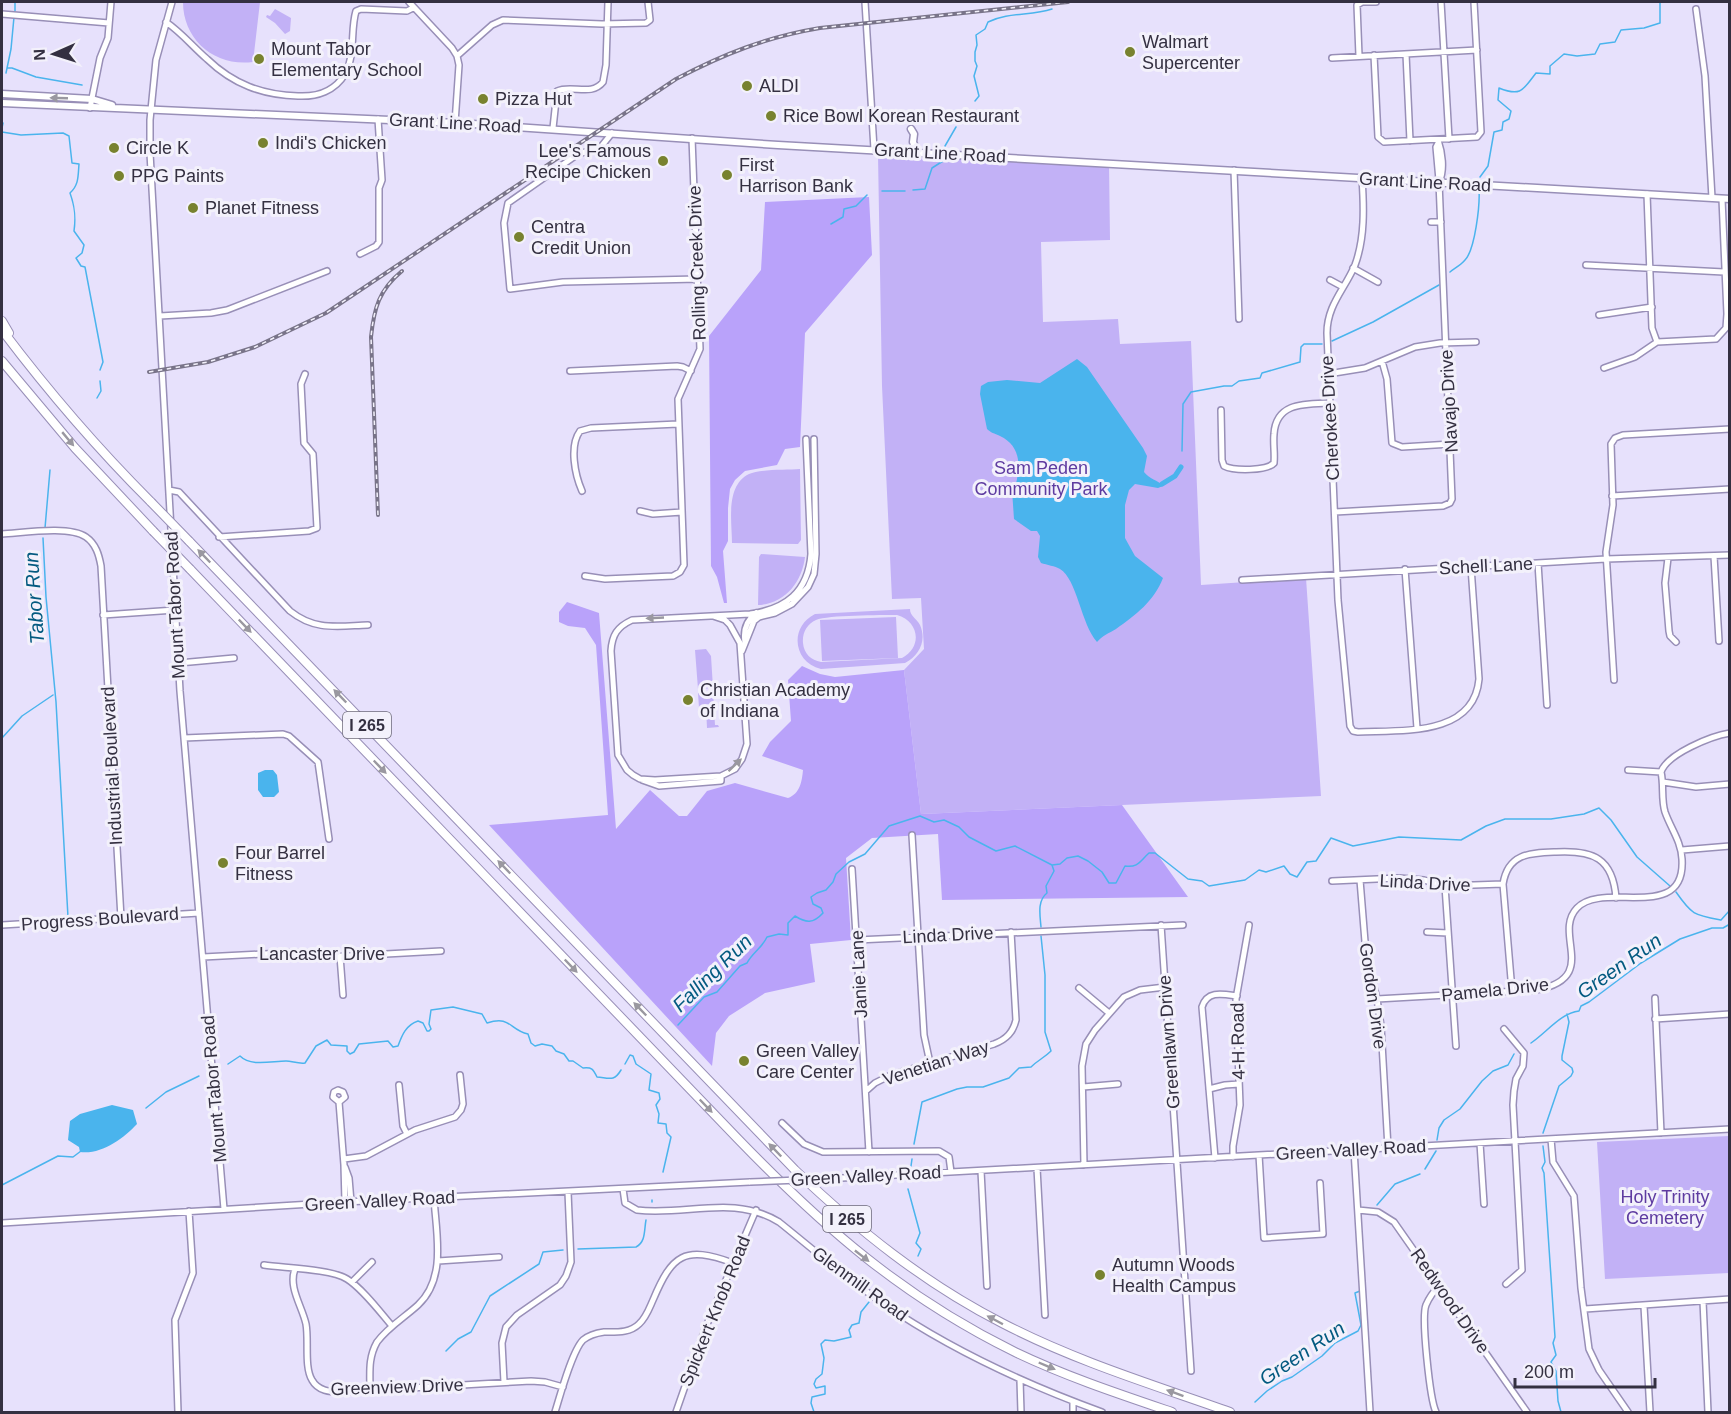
<svg xmlns="http://www.w3.org/2000/svg" width="1731" height="1414" font-family="Helvetica,sans-serif">
<style>
.green{fill:#c2b1f6;fill-rule:evenodd}
.forest{fill:#b9a2fa}
.water{fill:#4ab4ed}
.lines{fill:none;stroke-linecap:round;stroke-linejoin:round}
.stream{stroke:#4ab4ed;stroke-width:1.5}
.canal{stroke:#4ab4ed;stroke-width:5}
.minor-casing{stroke:#988fb7;stroke-width:8}
.major-casing{stroke:#988fb7;stroke-width:9}
.highway-casing{stroke:#988fb7;stroke-width:10}
.minor{stroke:#fff;stroke-width:5}
.major{stroke:#fff;stroke-width:6}
.highway{stroke:#fff;stroke-width:8}
.rail-casing{stroke:#797489;stroke-width:4}
.rail{stroke:#f3f1fb;stroke-width:1.5;stroke-dasharray:4.5;stroke-linecap:butt}
.minor-bridge-casing{stroke:#988fb7;stroke-width:8;stroke-linecap:butt}
.highway-bridge-casing{stroke:#988fb7;stroke-width:10;stroke-linecap:butt}
.minor-bridge{stroke:#fff;stroke-width:5}
.highway-bridge{stroke:#fff;stroke-width:8}
.oneway{fill:#9a98a0}
.poi-dot{fill:#78822f;stroke:#f3f1fb;stroke-width:2}
.labels{text-anchor:middle;stroke-width:6;stroke-linejoin:round;paint-order:stroke}
.shield{fill:#f3f1fb;stroke:#6d6a79;stroke-width:1.5}
.shield-label{font-size:16px;font-weight:bold;fill:#343041}
.poi-label{font-size:18px;fill:#343041;stroke:#f3f1fb;text-anchor:start}
.street-label{font-size:18px;fill:#343041;stroke:#f3f1fb}
.park-label{font-size:18px;fill:#5e3ba0;stroke:#f3f1fb}
.water-label{font-size:20px;font-style:italic;fill:#035a80;stroke:#f3f1fb}
</style>
<rect width="100%" height="100%" fill="#e7e1fc"/>
<!-- green -->
<path class="green" d="M183 2H260L253 62C215 67 183 40 183 2Z
M275 9 291 18 290 31 285 34 275 23 266 17 267 15 270 16Z
M878 155 1109 163 1110 240 1041 242 1043 322 1118 319 1120 344 1191 341 1201 585 1306 578 1321 796 921 814 904 670 924 649 921 598 892 599 882 386Z
M800 469 801 540 798 544 732 543C732 522 725 486 749 474 760 469 787 470 800 469Z
M761 554 805 557C802 582 785 604 758 605L759 557Z
M910 609C910 616 916 618 920 625 927 641 919 656 905 663L821 669C793 662 789 627 815 614ZM897 615C919 621 923 647 902 658L821 662C811 660 804 654 803 643 802 633 807 624 816 620 828 615 881 615 897 615Z
M896 617 898 658 822 661 820 620Z
M706 649 711 656 713 688 698 689 695 650Z
M713 692 715 725H718L719 727 707 728 706 708H699L698 693Z
M1729 1136V1273L1605 1279 1597 1142Z"/>
<!-- forest -->
<path class="forest" d="M869 197 872 255 805 333 800 447 785 449 777 465 745 471 735 480 730 489 728 508V541L723 551 727 603H724L717 577 711 566 709 336 761 270 765 202Z
M567 602 599 613 616 829 650 790 679 816H687L707 791 735 783 788 798C800 794 802 781 803 770L762 756 770 742 791 721 788 680 802 666 820 674 835 677 904 670 921 814 1122 805 1188 897 942 900 938 834 872 838 846 858 851 940 810 944 815 982 765 993 729 1016 716 1033 712 1066 489 825 608 815 596 645 585 628 568 626 559 622V612Z"/>
<!-- water -->
<path class="water" d="M1077 359 1087 367 1143 448 1147 456 1144 472C1149 479 1158 480 1163 486L1158 488 1135 484 1129 490 1125 505V538L1135 556 1163 578C1154 601 1136 615 1116 629 1109 633 1102 636 1097 642 1081 624 1077 579 1060 569 1055 566 1047 565 1041 563L1038 557 1040 536 1037 531H1031L1014 519 1012 490C1017 484 1017 479 1018 472 1020 456 1015 443 1000 436 994 433 991 433 987 429L980 394 981 386 988 382 1007 380 1040 383Z
M265 770H273L277 775 279 792 274 797H263L258 790V773Z
M112 1105 133 1110 137 1124C123 1139 101 1155 80 1152L79 1147 68 1140 70 1121 80 1114Z"/>
<g class="lines">
<!-- stream -->
<path class="stream" d="M15 11V2
M7 68H12L36 77 82 85
M6 73 11 49 14 17
M975 101 979 96 974 76 977 66 975 61V52L977 45 976 35 985 29 988 22C1009 12 1031 16 1052 9
M2 128 3 123
M2 132 21 135 63 133 69 136 72 163 79 164C78 176 79 185 70 193 75 207 76 217 74 231L84 245 82 253 76 258 81 266 85 267 103 362 100 370
M945 146 956 127
M1480 177 1488 166 1494 132 1502 130 1503 122 1509 119 1511 111 1498 100 1499 88C1521 97 1523 90 1536 73L1550 74V66L1564 54 1577 56 1595 54 1600 44 1615 42 1621 30 1644 28 1660 23V2
M913 190 925 189 932 168 943 161
M882 191H905
M831 224 843 217 844 209 856 206 867 195
M1450 272C1455 268 1461 265 1465 260 1475 250 1480 205 1479 190
M1332 341 1373 322 1439 285
M97 398 101 391 100 381
M1182 451 1183 404 1191 392 1224 386H1232L1239 381 1260 378 1262 373 1300 362 1301 347 1304 344H1322
M45 528 50 470
M43 538 46 597 56 702 68 917 46 919
M2 738 22 716 53 695
M1676 892C1692 915 1694 915 1721 920L1730 910
M1041 927C1040 915 1037 901 1047 893L1046 886 1054 871 1052 865
M678 1025 704 997 717 992 740 966 747 963C753 952 762 948 767 937L779 934 788 935V923L795 916C806 923 813 924 823 913L821 908 813 904 811 897 817 893 826 890 833 882 836 874 849 862 865 854 889 826 920 816 934 822 944 820 959 827 969 837 996 851 1015 846 1052 865 1060 864 1067 858 1078 856 1088 861 1102 872 1109 883H1116L1125 866C1138 868 1140 861 1149 853H1155L1188 879 1202 881 1209 886 1245 880 1259 870 1266 872 1284 866 1290 874 1297 877 1307 862 1316 861 1331 838 1353 846 1399 837 1461 840 1486 826 1505 819H1551L1584 814 1599 808 1611 820 1637 857 1670 886
M1531 1043C1547 1032 1561 1013 1579 1011L1581 1006 1589 1002 1641 963 1680 939 1712 928H1723L1730 924
M228 1064 240 1056C251 1067 272 1061 286 1061 292 1061 298 1064 305 1063L316 1046 327 1040 331 1045 347 1046V1051L350 1054 354 1052 359 1044 388 1041 393 1047 398 1046C402 1035 406 1025 418 1021L423 1023 427 1031H429L431 1029 429 1024 431 1010 453 1007 482 1014 487 1023C511 1015 509 1030 528 1034L531 1043 535 1046 542 1044 552 1046 556 1051 564 1054 569 1061H573L583 1068C592 1067 593 1069 597 1077 609 1078 614 1082 621 1070
M625 1064 630 1055 633 1056 636 1064 651 1074 649 1090 659 1093 660 1099 656 1105 659 1114 658 1123 666 1124 667 1133 671 1137 663 1172
M146 1108 166 1092 199 1076
M1543 1133 1559 1086 1571 1076 1573 1072 1572 1068 1562 1060V1056L1569 1022 1567 1014
M1437 1140 1439 1128 1444 1120 1460 1109 1482 1081 1493 1071 1508 1065 1514 1054
M914 1144 922 1102 957 1089 967 1087H983L1009 1078 1019 1068 1031 1067C1038 1060 1044 1058 1051 1051L1045 1032V975L1041 936
M1543 1146 1545 1162 1542 1168 1544 1173 1555 1337 1553 1343 1556 1355 1551 1362 1556 1371 1558 1401 1561 1412
M911 1166 912 1159
M1425 1169 1436 1151
M2 1185 58 1156 73 1157 81 1151
M908 1189 920 1233 916 1243 921 1249 918 1256
M652 1202V1200
M1377 1205 1395 1184 1420 1174
M578 1249 636 1247C646 1242 644 1230 646 1220
M446 1351 458 1339 471 1332 490 1296 539 1264 543 1252 563 1250
M1255 1402 1267 1391 1282 1381 1292 1377 1322 1356 1335 1343 1358 1331 1361 1325 1355 1293 1360 1291
M814 1412 811 1403 812 1397 825 1394V1386L816 1388 814 1384 816 1379 822 1374 824 1358 821 1344 825 1340 834 1341 851 1337 849 1330 852 1325 859 1323 861 1312 869 1302"/>
<!-- canal -->
<path class="canal" d="M1162 484 1175 476 1181 467"/>
<defs>
<path id="minor" d="M172 2 156 60 150 120V153L180 691 224 1209
M409 2 452 48 457 56 459 65 455 123
M865 2 874 149
M1441 2 1449 139
M1696 9 1705 76 1712 198
M2 14 109 23
M166 22C182 33 193 47 207 59 233 84 262 95 298 96 317 97 335 91 345 74 356 54 350 31 356 11L361 9 407 11 413 8
M1406 54 1410 141
M1374 55 1378 137 1384 142 1477 137 1481 132 1474 2
M457 56 492 25 503 20 602 24 646 23 650 20 648 2
M1359 56 1357 5 1362 2H1376
M1332 58 1477 50
M90 108 100 58 108 38 111 2
M553 128 557 91C572 84 591 97 603 82L606 65 608 2
M612 133 600 148 578 154 508 203 504 223 510 289 563 282 698 279
M1438 143 1436 147 1439 180
M1234 170 1239 319
M1362 178C1364 207 1365 238 1355 265 1345 289 1327 305 1327 333L1338 600 1350 726 1353 731 1358 732C1401 730 1474 737 1479 679L1471 567
M1647 194 1652 328 1657 342
M1431 222H1441
M360 254 376 246 379 242V188L382 180 378 119
M1586 265 1724 272
M1353 268 1378 282
M1330 280 1343 287
M1599 315 1652 307
M160 316 211 313 227 310 327 271
M1382 361 1387 379 1392 443 1402 447 1451 444
M1604 368 1635 357 1657 342 1716 339 1726 328 1727 314 1722 199
M570 371 677 366 683 367 691 371
M1328 374 1365 368 1415 347 1440 343 1476 342
M1221 410 1222 460 1224 466C1234 471 1267 471 1274 463 1275 453 1273 444 1274 434 1276 402 1305 404 1330 403
M169 490 179 492 290 611C315 631 337 626 368 625
M582 491C575 475 569 446 580 431L591 428 678 424
M1612 496 1730 489
M640 511 653 514 682 512
M1335 512 1443 506 1450 503 1452 499 1439 182C1445 170 1442 152 1438 140
M2 534C22 533 69 525 86 537 96 544 99 555 101 566L121 918
M219 537 309 531 317 528 313 454 304 443 301 384 305 374
M1714 556 1719 641
M1668 558 1665 583 1669 631 1670 636 1676 642
M1538 563 1547 705
M1405 569 1417 728
M585 576 605 579 673 576 680 572 684 565 678 399 700 349 692 138
M1242 580 1606 559 1730 555
M103 615 175 610
M713 616 725 620 730 625 740 643 747 744 742 759 735 769 721 776 655 780 640 779 633 775 627 770 618 755 611 651C612 635 617 627 632 620L750 614C786 609 808 592 811 554L806 439
M745 642C743 630 747 620 756 613
M742 651 754 621 759 617 775 613 792 604 808 587 814 574 816 554 814 439
M179 663 234 658
M1614 680 1606 552 1613 505 1611 444 1615 438 1623 435 1730 429
M184 738 283 734 289 736 318 762 329 839
M1628 770 1661 772C1667 754 1711 736 1730 733
M642 780 659 786 721 781V776
M1663 782 1696 787 1730 784
M912 835 924 1035 930 1063
M1682 850 1730 846
M852 869 869 1152
M1360 880 1366 954 1377 999 1381 1026 1388 1148
M1332 881 1399 878 1424 880 1445 886 1503 884C1508 853 1530 853 1556 852 1593 850 1613 858 1616 898
M1503 884 1512 991
M1445 886 1456 1046
M2 925 199 913
M1161 925 1191 1371
M1427 932 1448 933
M857 940 1183 925
M340 956 343 995
M203 957 302 952 331 957 441 951
M1079 988 1109 1013
M1655 998 1661 1133
M1377 999 1536 990C1601 978 1552 934 1577 908 1603 880 1686 924 1682 859 1681 841 1671 829 1665 812 1661 799 1664 785 1661 772
M1655 1019 1730 1014
M1504 1029 1524 1053 1523 1066 1516 1079 1514 1091 1513 1105 1522 1270 1506 1284
M399 1085 403 1126 407 1134
M1083 1087 1118 1084
M1209 1089 1225 1085 1239 1084
M866 1091 875 1083 891 1075 994 1044C1007 1039 1013 1032 1016 1020L1011 932
M339 1102 345 1097 343 1092 338 1090 334 1092 333 1097 339 1102 344 1165 345 1202
M782 1123 804 1144 823 1152 939 1151 949 1157 951 1172
M1551 1139 1553 1162 1574 1196 1581 1288 1589 1349 1599 1370 1628 1412
M1480 1143 1484 1204
M1354 1150 1370 1412
M1259 1155 1264 1238 1323 1234 1320 1183
M1233 1157V1146L1240 1105 1236 999 1249 925
M1215 1158 1202 1007C1207 990 1223 994 1237 996
M344 1159 366 1156 415 1130 455 1117 461 1110 463 1104 460 1075
M1084 1165 1082 1066 1086 1044 1095 1030 1124 997 1140 990 1165 987
M345 1167 349 1178 351 1202
M1037 1168 1045 1315
M981 1171 987 1286
M824 1179 1730 1129
M623 1189 625 1203 637 1210C687 1216 733 1194 779 1222 814 1250 847 1279 884 1304 951 1350 1025 1384 1102 1412
M1358 1210 1378 1212 1394 1222 1527 1412
M2 1223 345 1202 750 1182
M438 1261 499 1257
M264 1265C284 1268 331 1269 347 1279 363 1289 380 1312 392 1326
M295 1269C288 1287 302 1306 306 1324 309 1340 304 1367 312 1380 318 1391 330 1392 341 1392L531 1381 545 1382 563 1387
M352 1282 372 1262
M1703 1301 1708 1412
M1644 1306 1650 1412
M1585 1309 1730 1299
M1020 1380 1021 1412
M504 1382 502 1343 506 1327 517 1315 560 1285 566 1276 571 1262 568 1192
M370 1390C370 1372 368 1358 377 1342 388 1327 405 1317 418 1305 447 1278 436 1233 434 1198
M1073 1402V1412
M178 1412 175 1320 193 1273 189 1211
M555 1412C560 1396 572 1351 583 1340 589 1335 597 1333 604 1332 617 1332 630 1333 639 1324 646 1318 649 1309 653 1300 672 1255 684 1245 733 1263
M676 1412 705 1329 756 1210
M1436 1412C1430 1400 1421 1317 1426 1305 1429 1298 1434 1291 1439 1286"/>
<path id="major" d="M2 94 92 99 112 105
M2 103 458 123 778 145 1730 199
M911 129 914 134 913 142 917 152"/>
<path id="highway" d="M2 321 9 333
M2 330C48 391 97 448 151 502
M2 361 75 448 153 531
M189 541 795 1170C858 1230 924 1283 1002 1323 1075 1361 1154 1385 1230 1412
M190 569 738 1139C824 1228 903 1297 1015 1352 1065 1376 1119 1394 1172 1412"/>
</defs>
<!-- minor casing -->
<use href="#minor" class="minor-casing"/>
<!-- major casing -->
<use href="#major" class="major-casing"/>
<!-- highway casing -->
<use href="#highway" class="highway-casing"/>
<!-- minor -->
<use href="#minor" class="minor"/>
<!-- major -->
<use href="#major" class="major"/>
<!-- highway -->
<use href="#highway" class="highway"/>
<defs>
<path id="rail" d="M149 372 208 362 255 347 326 313 676 79C724 54 766 37 820 28L1068 2
M378 515 371 337C374 308 379 290 402 271"/>
</defs>
<!-- rail casing -->
<use href="#rail" class="rail-casing"/>
<!-- rail -->
<use href="#rail" class="rail"/>
<defs>
<path id="minor-bridge" d="M750 1182 824 1179"/>
<path id="highway-bridge" d="M151 502 189 541
M153 531 190 569"/>
</defs>
<!-- minor-bridge casing -->
<use href="#minor-bridge" class="minor-bridge-casing"/>
<!-- highway-bridge casing -->
<use href="#highway-bridge" class="highway-bridge-casing"/>
<!-- minor-bridge -->
<use href="#minor-bridge" class="minor-bridge"/>
<!-- highway-bridge -->
<use href="#highway-bridge" class="highway-bridge"/>
</g>
<!-- one-way arrows -->
<defs><path id="oneway-solid" d="M-6-.8H1V-3.2L6.5 0L1 3.2V.8H-6Z" transform="scale(1.5)"/></defs>
<g class="oneway">
<use href="#oneway-solid" transform="translate(59 98) rotate(-178)"/>
<use href="#oneway-solid" transform="translate(68 439) rotate(50)"/>
<use href="#oneway-solid" transform="translate(204 556) rotate(-134)"/>
<use href="#oneway-solid" transform="translate(655 618) rotate(177)"/>
<use href="#oneway-solid" transform="translate(245 626) rotate(46)"/>
<use href="#oneway-solid" transform="translate(340 696) rotate(-134)"/>
<use href="#oneway-solid" transform="translate(735 765) rotate(-44)"/>
<use href="#oneway-solid" transform="translate(380 767) rotate(46)"/>
<use href="#oneway-solid" transform="translate(504 867) rotate(-134)"/>
<use href="#oneway-solid" transform="translate(571 966) rotate(46)"/>
<use href="#oneway-solid" transform="translate(640 1009) rotate(-134)"/>
<use href="#oneway-solid" transform="translate(706 1106) rotate(46)"/>
<use href="#oneway-solid" transform="translate(775 1150) rotate(-134)"/>
<use href="#oneway-solid" transform="translate(862 1256) rotate(38)"/>
<use href="#oneway-solid" transform="translate(995 1320) rotate(-152)"/>
<use href="#oneway-solid" transform="translate(1047 1366) rotate(23)"/>
<use href="#oneway-solid" transform="translate(1175 1393) rotate(-160)"/>
</g>
<!-- markers -->
<g class="poi-dot">
<circle cx="1130" cy="52" r="6"/>
<circle cx="259" cy="59" r="6"/>
<circle cx="747" cy="86" r="6"/>
<circle cx="483" cy="99" r="6"/>
<circle cx="771" cy="116" r="6"/>
<circle cx="263" cy="143" r="6"/>
<circle cx="114" cy="148" r="6"/>
<circle cx="663" cy="161" r="6"/>
<circle cx="727" cy="175" r="6"/>
<circle cx="119" cy="176" r="6"/>
<circle cx="193" cy="208" r="6"/>
<circle cx="519" cy="237" r="6"/>
<circle cx="688" cy="700" r="6"/>
<circle cx="223" cy="863" r="6"/>
<circle cx="744" cy="1061" r="6"/>
<circle cx="1100" cy="1275" r="6"/>
</g>
<g class="labels">
<!-- shield labels -->
<g class="shield">
<rect x="343" y="712" width="48" height="26" rx="4.5"/>
<rect x="823" y="1206" width="48" height="26" rx="4.5"/>
</g>
<g class="shield-label">
<text x="367" y="731">I 265</text>
<text x="847" y="1225">I 265</text>
</g>
<!-- poi labels -->
<g class="poi-label">
<text x="1142" y="48">Walmart<tspan x="1142" dy="21">Supercenter</tspan></text>
<text x="271" y="55">Mount Tabor<tspan x="271" dy="21">Elementary School</tspan></text>
<text x="759" y="92">ALDI</text>
<text x="495" y="105">Pizza Hut</text>
<text x="783" y="122">Rice Bowl Korean Restaurant</text>
<text x="275" y="149">Indi's Chicken</text>
<text x="126" y="154">Circle K</text>
<text x="651" y="157" text-anchor="end">Lee's Famous<tspan x="651" dy="21">Recipe Chicken</tspan></text>
<text x="739" y="171">First<tspan x="739" dy="21">Harrison Bank</tspan></text>
<text x="131" y="182">PPG Paints</text>
<text x="205" y="214">Planet Fitness</text>
<text x="531" y="233">Centra<tspan x="531" dy="21">Credit Union</tspan></text>
<text x="700" y="696">Christian Academy<tspan x="700" dy="21">of Indiana</tspan></text>
<text x="235" y="859">Four Barrel<tspan x="235" dy="21">Fitness</tspan></text>
<text x="756" y="1057">Green Valley<tspan x="756" dy="21">Care Center</tspan></text>
<text x="1112" y="1271">Autumn Woods<tspan x="1112" dy="21">Health Campus</tspan></text>
</g>
<!-- street labels -->
<g class="street-label">
<text transform="translate(455 123) rotate(3)" y="6">Grant Line Road</text>
<text transform="translate(940 153) rotate(3)" y="6">Grant Line Road</text>
<text transform="translate(1425 182) rotate(3)" y="6">Grant Line Road</text>
<text transform="translate(697 263) rotate(-92)" y="6">Rolling Creek Drive</text>
<text transform="translate(1449 401) rotate(-93)" y="6">Navajo Drive</text>
<text transform="translate(1330 418) rotate(-93)" y="6">Cherokee Drive</text>
<text transform="translate(1486 566) rotate(-3)" y="6">Schell Lane</text>
<text transform="translate(175 605) rotate(-93)" y="6">Mount Tabor Road</text>
<text transform="translate(112 766) rotate(-93)" y="6">Industrial Boulevard</text>
<text transform="translate(1425 883) rotate(3)" y="6">Linda Drive</text>
<text transform="translate(100 919) rotate(-4)" y="6">Progress Boulevard</text>
<text transform="translate(948 935) rotate(-3)" y="6">Linda Drive</text>
<text x="322" y="960">Lancaster Drive</text>
<text transform="translate(859 974) rotate(-93)" y="6">Janie Lane</text>
<text transform="translate(1495 990) rotate(-6)" y="6">Pamela Drive</text>
<text transform="translate(1373 996) rotate(82)" y="6">Gordon Drive</text>
<text transform="translate(1238 1041) rotate(-91)" y="6">4-H Road</text>
<text transform="translate(1169 1042) rotate(-94)" y="6">Greenlawn Drive</text>
<text transform="translate(936 1063) rotate(-18)" y="6">Venetian Way</text>
<text transform="translate(214 1089) rotate(-95)" y="6">Mount Tabor Road</text>
<text transform="translate(1351 1150) rotate(-3)" y="6">Green Valley Road</text>
<text transform="translate(866 1176) rotate(-3)" y="6">Green Valley Road</text>
<text transform="translate(380 1201) rotate(-3)" y="6">Green Valley Road</text>
<text transform="translate(860 1284) rotate(36)" y="6">Glenmill Road</text>
<text transform="translate(1450 1301) rotate(55)" y="6">Redwood Drive</text>
<text transform="translate(715 1311) rotate(-68)" y="6">Spickert Knob Road</text>
<text transform="translate(397 1387) rotate(-2)" y="6">Greenview Drive</text>
</g>
<!-- park labels -->
<g class="park-label">
<text x="1041" y="474">Sam Peden<tspan x="1041" dy="21">Community Park</tspan></text>
<text x="1665" y="1203">Holy Trinity<tspan x="1665" dy="21">Cemetery</tspan></text>
</g>
<!-- water labels -->
<g class="water-label">
<text transform="translate(34 598) rotate(-94)" y="7">Tabor Run</text>
<text transform="translate(1619 966) rotate(-35)" y="7">Green Run</text>
<text transform="translate(712 973) rotate(-44)" y="7">Falling Run</text>
<text transform="translate(1302 1353) rotate(-34)" y="7">Green Run</text>
</g>
</g>
<!-- border -->
<rect width="1731" height="1414" fill="none" stroke="#343041" stroke-width="6"/>
<!-- north arrow -->
<g transform="translate(54 54) rotate(267)" stroke="#f3f1fb" stroke-width="4.5" paint-order="stroke">
<path d="M0-4.5L10 22L0 15L-10 22Z" fill="#343041"/>
<text y="-9" font-size="16" font-weight="bold" text-anchor="middle" fill="#343041">N</text>
</g>
<!-- scale -->
<path d="M1515 1378v9h140v-9" fill="none" stroke="#343041" stroke-width="3"/>
<text x="1524" y="1378" font-size="18" fill="#343041" stroke="#f3f1fb" stroke-width="4.5" paint-order="stroke">200 m</text>
</svg>
